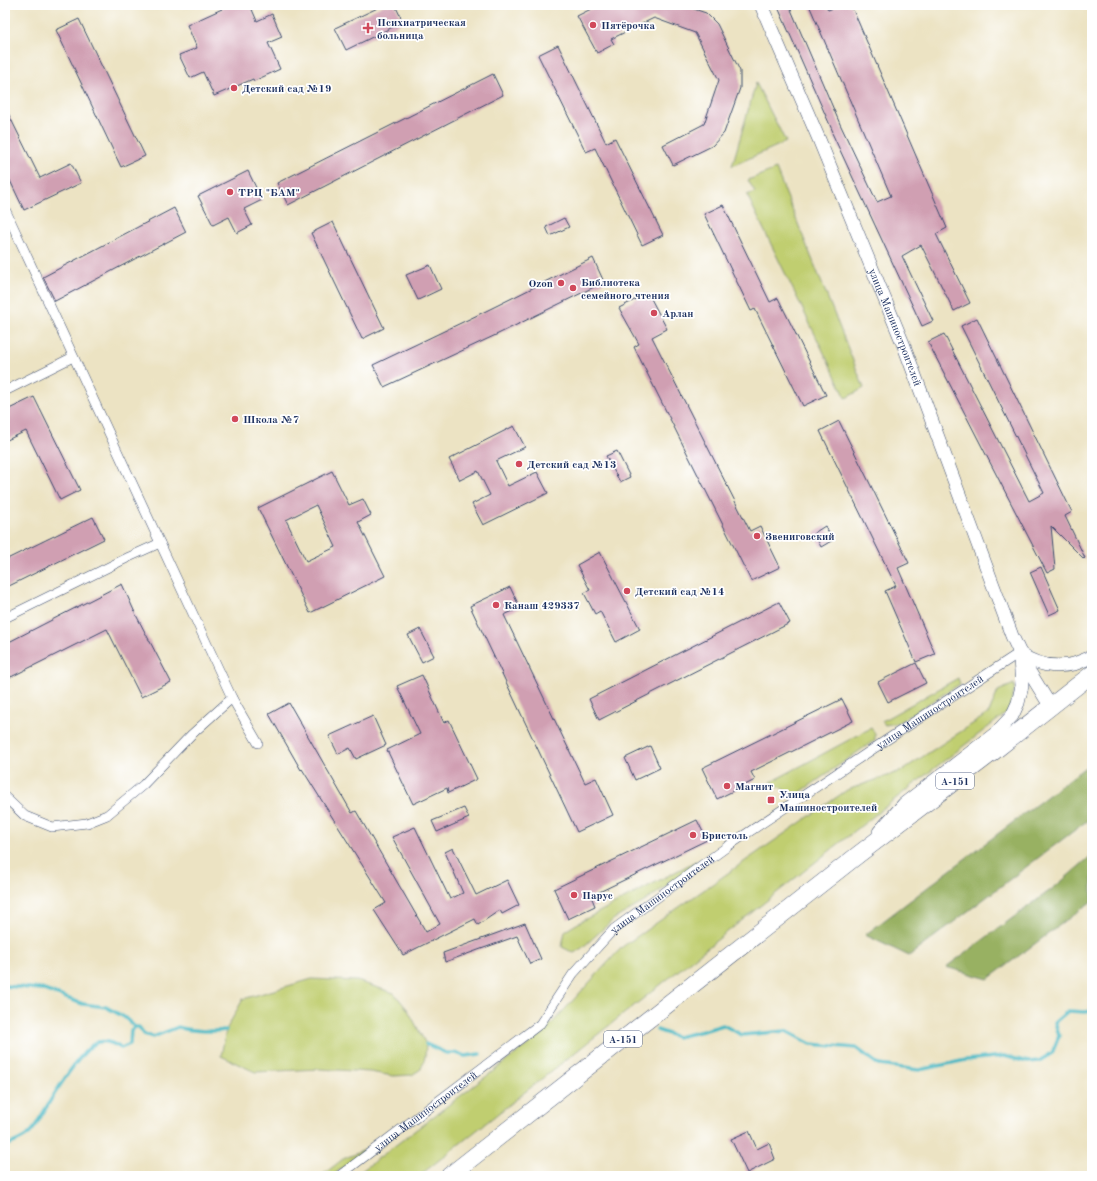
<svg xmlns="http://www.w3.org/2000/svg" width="1097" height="1181" font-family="'Old Standard TT',serif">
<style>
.green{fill:#c0ce70;stroke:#6e7e67}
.forest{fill:#98b162;stroke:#5a7060}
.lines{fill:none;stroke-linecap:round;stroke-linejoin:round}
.stream{stroke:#4bb9c4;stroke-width:3.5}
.building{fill:#d09fb2;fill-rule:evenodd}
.street-casing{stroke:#3a4a6d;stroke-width:10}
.secondary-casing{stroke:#3a4a6d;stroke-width:14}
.highway-casing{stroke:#3a4a6d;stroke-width:18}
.street{stroke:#fff;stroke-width:9}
.secondary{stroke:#fff;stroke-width:13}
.highway{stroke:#fff;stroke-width:17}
.poi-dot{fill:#d1495b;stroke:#fff;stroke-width:1.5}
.labels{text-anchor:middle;stroke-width:3.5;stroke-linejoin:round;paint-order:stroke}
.shield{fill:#fff;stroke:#5f6d8e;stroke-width:1}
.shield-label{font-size:10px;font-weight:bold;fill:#1b2f5e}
.poi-label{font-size:11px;font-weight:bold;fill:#1b2f5e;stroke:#fff;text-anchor:start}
.street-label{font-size:11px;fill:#1b2f5e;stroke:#fff}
</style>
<rect width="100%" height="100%" fill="#fff"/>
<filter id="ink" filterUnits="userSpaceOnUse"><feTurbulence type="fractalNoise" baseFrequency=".025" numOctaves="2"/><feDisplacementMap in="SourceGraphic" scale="8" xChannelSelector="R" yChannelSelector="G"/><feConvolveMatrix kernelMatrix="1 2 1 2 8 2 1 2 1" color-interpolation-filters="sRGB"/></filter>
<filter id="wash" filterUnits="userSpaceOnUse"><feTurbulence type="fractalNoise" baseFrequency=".012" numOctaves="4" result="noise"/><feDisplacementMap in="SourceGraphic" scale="16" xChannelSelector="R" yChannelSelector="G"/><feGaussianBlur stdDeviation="0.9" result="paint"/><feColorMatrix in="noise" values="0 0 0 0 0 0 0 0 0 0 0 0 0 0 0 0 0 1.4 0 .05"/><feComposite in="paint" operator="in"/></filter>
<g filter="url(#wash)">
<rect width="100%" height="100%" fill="#ece3c3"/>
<!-- green -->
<path class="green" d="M756 83 786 142 732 166Z
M776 169 864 388 846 398 747 195 755 192 748 180Z
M958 678 960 684 897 723 885 725 882 721Z
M1014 684 1015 688 1008 712 923 777 419 1176H355L542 1034 622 947 847 790 901 771 989 713 998 691Z
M871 728 875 733V740L795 796 771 782Z
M696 861V865L644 902 614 919 582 948 574 953 562 947 565 931 580 922Z
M312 979 357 981 394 993 408 1010 426 1044 425 1057 421 1069 412 1075 393 1076 370 1072 320 1069 255 1072 221 1056 226 1030 243 999Z
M367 1149 332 1176H321L343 1159Z"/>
<!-- forest -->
<path class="forest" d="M1092 762V817L909 956 865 935Z
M1092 855V901L988 979 946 967 1056 886Z"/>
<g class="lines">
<!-- stream -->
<path class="stream" d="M5 986 41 989 83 1004 106 1007 124 1017 135 1027H139L144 1034 153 1037 178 1027C189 1031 214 1032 226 1030
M657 1030 677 1037 703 1031 723 1025 742 1035 786 1031 811 1044 856 1048 879 1065 919 1070 966 1060 1004 1056 1028 1062 1039 1061 1052 1053 1059 1036 1055 1022 1068 1011 1085 1012 1092 1011
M426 1044 446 1053H456L465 1056 480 1054
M5 1146C11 1144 25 1138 30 1133 34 1129 37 1123 40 1118 49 1102 82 1047 98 1042 107 1040 114 1044 121 1048L130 1044 131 1030 135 1027"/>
</g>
<g id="blocks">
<!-- building -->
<path class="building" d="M227 5H250L257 21 272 14 282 37 268 43 280 69 254 81 253 79 214 96 203 72 190 78 179 55 197 48 187 25 222 9 221 8Z
M384 5H395L403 22 346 50 335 28Z
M599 5H682L706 13 717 24 740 71V88L724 133 712 146 673 165 663 145 704 124 719 80 695 33 654 18 611 39 614 44 597 53 577 16Z
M777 5H789L840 124 877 202 891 196 809 5H826L828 10 841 5H851L947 228 936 234 970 303 954 311 921 245 902 256 933 321 922 326 832 133 833 132Z
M79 19 145 156 121 167 56 30Z
M558 45 606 143 615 138 663 235 642 245 595 148 586 152 538 55Z
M493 74 503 95 288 205 277 183Z
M5 107 40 178 71 163 81 183 24 210 5 170Z
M248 171 262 200 244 209 252 225 237 233 229 217 213 225 198 196Z
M723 205 770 302 778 298 826 395 803 406 755 309 751 311 704 214Z
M174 208 186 232 55 301 43 277Z
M564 218 569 227 550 236 546 227Z
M333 222 384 328 362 339 311 233Z
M593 258 604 282 498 334 384 387 373 365 486 311Z
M430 265 441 289 418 300 406 275Z
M648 293 667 329 652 337 750 531 760 526 780 567 751 581 634 347 639 344 619 308Z
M977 318 1072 512 1065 516 1085 558 1084 559 1051 526 1055 569 1047 573 928 342 944 334 1029 501 1044 493 961 326Z
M34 397 80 490 60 500 26 431 5 441V411Z
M839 421 909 563 898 568 935 654 916 662 885 591 896 586 820 431Z
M514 426 525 447 496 461 508 486 537 472 548 493 483 525 472 504 490 495 478 471 460 480 449 459Z
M617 451 630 477 620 482 606 456Z
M332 471 349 505 363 499 371 515 358 522 385 576 310 613 258 508ZM316 505 336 547 306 561 286 520Z
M93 517 104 539 5 588V560Z
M825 526 833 540 821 547 814 533Z
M600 552 640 629 616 642 600 611 595 614 584 593 590 590 577 565Z
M1041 567 1060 610 1049 615 1030 572Z
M122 584 136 615 171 682 141 697 107 629 11 677 5 667V644Z
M510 587 520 608 504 615 585 783 596 778 613 815 577 832 470 606Z
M779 602 790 623 599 720 589 699Z
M420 629 434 656 422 662 408 635Z
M916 663 926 683 888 702 878 682Z
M422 675 444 723 449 720 477 779 448 793 447 788 413 804 387 750 420 734 397 686Z
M842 699 853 721 751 772 755 780 717 799 702 768Z
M289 703 352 813 356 811 426 932 440 924 392 837 415 827 450 899 463 893 445 852 453 848 476 895 507 880 519 905 502 914 500 910 478 925 475 919 403 955 374 910 386 903 302 769 301 770 269 714Z
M373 716 386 745 356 759 350 748 338 754 329 736Z
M650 746 660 768 635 780 625 758Z
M464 808 469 818 437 832 432 821Z
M697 820 707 840 591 896 595 906 568 919 554 889Z
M525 923 541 959 530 964 517 936 445 962 443 953Z
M749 1131 757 1149 769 1143 775 1159 747 1173 731 1139Z"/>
</g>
</g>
<g filter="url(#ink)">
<use href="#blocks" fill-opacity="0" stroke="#3a4a6d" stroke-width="1"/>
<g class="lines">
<defs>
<g id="street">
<path d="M5 209 232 698 258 743"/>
<path d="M5 391 73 357"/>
<path d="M5 618 129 557 160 543"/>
<path d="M5 797 25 816 52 827 87 823 107 815 143 785 191 735 232 698"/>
<path id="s1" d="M339 1176 540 1024 573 974 614 929 728 846 885 741 1019 653"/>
</g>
<g id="secondary">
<path id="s2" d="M761 5 818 137 904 346 1012 636 1027 668 1051 707"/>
<path d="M1019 653C1035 665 1055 668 1074 664 1080 662 1086 659 1092 657"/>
<path d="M879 832 904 804 996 733 1012 716 1018 703 1022 686 1020 659"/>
</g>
<path id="highway" d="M449 1176 859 854 993 752 1092 674"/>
</defs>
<!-- street casing -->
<use href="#street" class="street-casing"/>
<!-- secondary casing -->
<use href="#secondary" class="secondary-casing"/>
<!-- highway casing -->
<use href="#highway" class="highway-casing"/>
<!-- street -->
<use href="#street" class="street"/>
<!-- secondary -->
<use href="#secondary" class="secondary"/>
<!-- highway -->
<use href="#highway" class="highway"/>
</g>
</g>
<!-- markers -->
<g class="poi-dot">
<circle cx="593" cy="25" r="4"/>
<path d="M366 22h4v4h4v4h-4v4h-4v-4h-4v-4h4z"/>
<circle cx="234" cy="88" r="4"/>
<circle cx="230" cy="192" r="4"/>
<circle cx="561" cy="283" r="4"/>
<circle cx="573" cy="288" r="4"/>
<circle cx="654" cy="313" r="4"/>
<circle cx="235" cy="419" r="4"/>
<circle cx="519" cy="464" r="4"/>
<circle cx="757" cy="536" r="4"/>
<circle cx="627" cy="591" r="4"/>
<circle cx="496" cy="605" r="4"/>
<circle cx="727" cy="786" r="4"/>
<rect x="767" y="796" width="8" height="8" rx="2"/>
<circle cx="693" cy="835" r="4"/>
<circle cx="574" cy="895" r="4"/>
</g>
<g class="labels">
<!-- shield labels -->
<g class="shield">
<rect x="936" y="773" width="38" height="16" rx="3"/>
<rect x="604" y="1031" width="38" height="16" rx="3"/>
</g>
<g class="shield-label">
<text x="955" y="785">А-151</text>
<text x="623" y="1043">А-151</text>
</g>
<!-- poi labels -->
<g class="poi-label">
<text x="377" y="26">Психиатрическая<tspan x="377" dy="13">больница</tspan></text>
<text x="601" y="29">Пятёрочка</text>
<text x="242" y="92">Детский сад №19</text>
<text x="238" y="196">ТРЦ "БАМ"</text>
<text x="581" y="286">Библиотека<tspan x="581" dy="13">семейного чтения</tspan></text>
<text x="553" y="287" text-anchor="end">Ozon</text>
<text x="662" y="317">Арлан</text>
<text x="243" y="423">Школа №7</text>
<text x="527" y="468">Детский сад №13</text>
<text x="765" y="540">Звениговский</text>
<text x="635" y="595">Детский сад №14</text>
<text x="504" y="609">Канаш 429337</text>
<text x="735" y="790">Магнит</text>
<text x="779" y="798">Улица<tspan x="779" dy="13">Машиностроителей</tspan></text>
<text x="701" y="839">Бристоль</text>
<text x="582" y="899">Парус</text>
</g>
<!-- street labels -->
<g class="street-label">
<text dy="4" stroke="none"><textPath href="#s2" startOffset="349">улица Машиностроителей</textPath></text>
<text dy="4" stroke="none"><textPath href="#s1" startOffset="756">улица Машиностроителей</textPath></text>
<text dy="4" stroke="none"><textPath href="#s1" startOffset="432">улица Машиностроителей</textPath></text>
<text dy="4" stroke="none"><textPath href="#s1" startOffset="108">улица Машиностроителей</textPath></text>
</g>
</g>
<!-- margin -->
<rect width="1097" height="1181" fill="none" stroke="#fff" stroke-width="20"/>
</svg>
